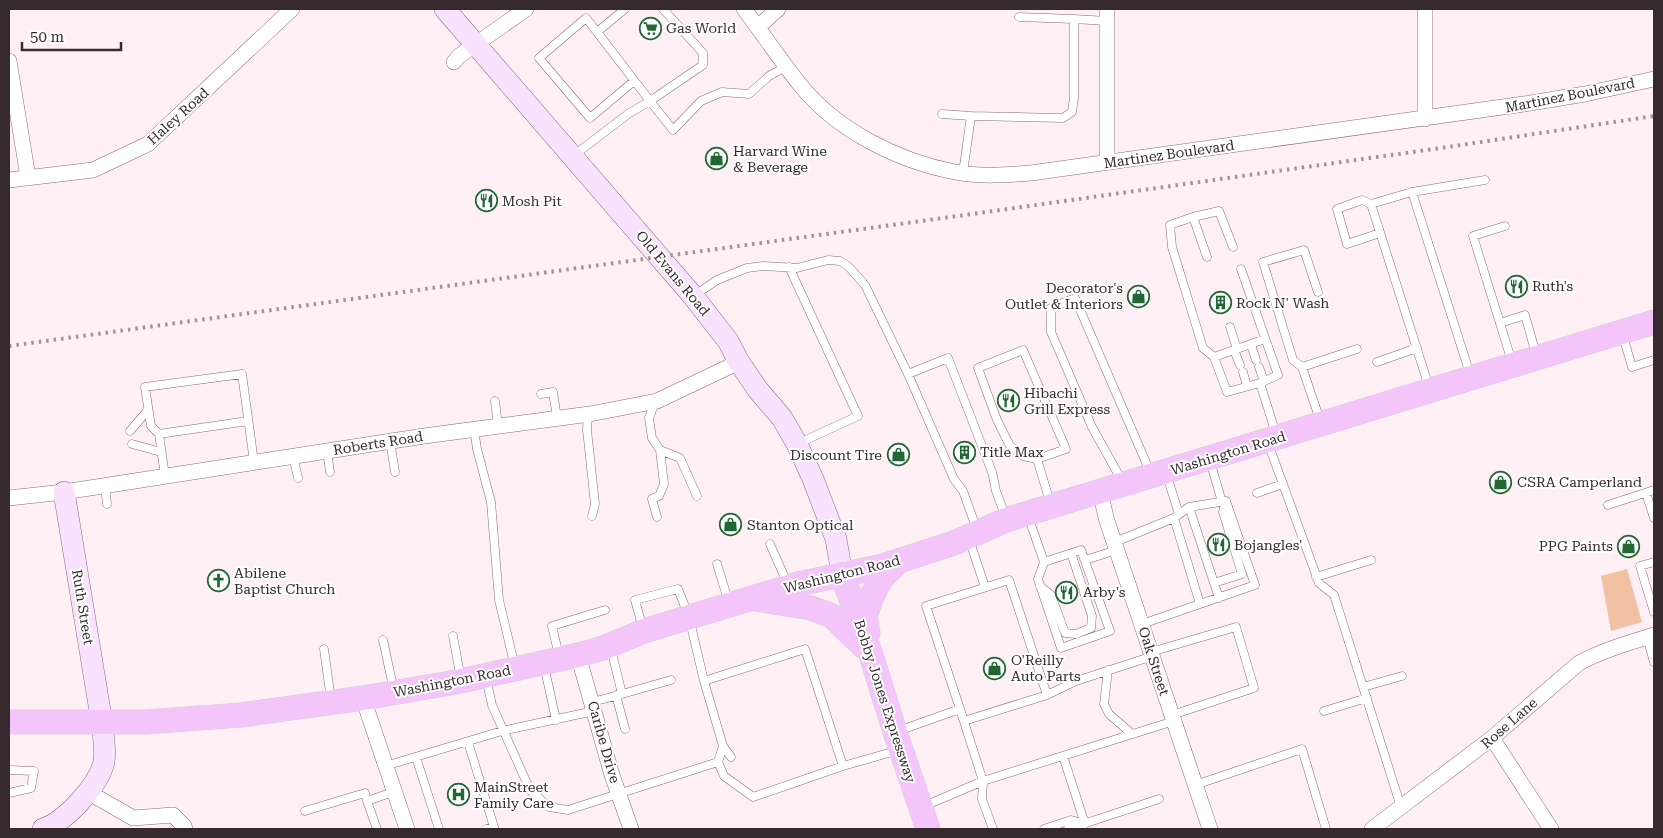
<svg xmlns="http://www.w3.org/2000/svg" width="1663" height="838" font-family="'Roboto Serif',serif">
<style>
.green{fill:#f0c2a3}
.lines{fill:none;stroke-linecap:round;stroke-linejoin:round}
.lane-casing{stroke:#896976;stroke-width:9}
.street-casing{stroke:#896976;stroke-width:16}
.secondary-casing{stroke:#896976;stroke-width:22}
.primary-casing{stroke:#d3d0d1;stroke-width:25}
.lane{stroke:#fff;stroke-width:8}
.street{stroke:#fff;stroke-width:15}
.secondary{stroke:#f9e2fd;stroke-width:21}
.primary{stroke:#f3c5fb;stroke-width:24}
.rail{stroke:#a19399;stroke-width:4;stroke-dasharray:2.5 5;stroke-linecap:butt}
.labels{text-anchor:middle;stroke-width:4;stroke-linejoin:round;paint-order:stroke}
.poi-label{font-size:14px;fill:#372a2f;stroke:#fff;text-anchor:start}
.street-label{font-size:14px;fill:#372a2f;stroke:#fff}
</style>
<rect width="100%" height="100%" fill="#fff0f6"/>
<!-- green -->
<path class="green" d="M1627 569 1642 622 1611 631 1601 576Z"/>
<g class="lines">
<defs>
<path id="lane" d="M663 9 703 53V65L650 101 673 130 701 101 722 92 749 94 769 76 787 66
M1074 19 1107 21
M597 32 586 18 539 58 590 118 634 81
M942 114 971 116
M573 156 628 114 650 101 597 32 625 9
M963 173 971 116 1063 118 1072 112 1074 98V19L1019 17
M1412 192 1485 180
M1371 204 1362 200 1337 209 1347 244 1380 233
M1193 217 1170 225 1172 247 1203 348 1214 357 1265 339
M1505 226 1473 236 1512 362
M1207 257 1193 217 1219 211 1233 247
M789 267 858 416 797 444
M1241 269 1278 375 1260 383 1276 434
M695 295 717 280 747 268 763 266 797 268 828 260 840 261 848 266 865 285 908 374 954 479 963 491 977 530
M1500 323 1525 315 1536 354
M1230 327 1237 349
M1623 336 1632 367 1654 360
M1251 345 1256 360
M1023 350 1066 449 1037 459 1023 456 1010 446 997 420 978 368Z
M1234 350 1240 365
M1214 357 1227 392 1260 383
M1377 362 1417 348
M1259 367 1264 381
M1302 367 1293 360 1263 262 1304 250 1318 292
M1243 372 1247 386
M908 374 948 358 992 472 996 491 1006 518
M1429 387 1371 204 1412 192 1470 374
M541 394 553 392 557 418
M495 401 498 426
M655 402 649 418 652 438 660 450 664 484 659 496 652 499 657 517
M588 414 587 430 595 504 592 516
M1320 420 1302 367 1357 349
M474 429 477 449 491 502 499 600 515 667
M130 431 148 410
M159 434 151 426 145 387 242 374 254 462
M390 441 395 472
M1268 443 1319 583 1334 595 1401 807
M132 444 161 452
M660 450 680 458 697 496
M327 451 330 472
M293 456 298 478
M1037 459 1051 505
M1210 461 1222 502
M1166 473 1179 514
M165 476 159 434 248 421
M1122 481 1092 427 1051 332V308L1075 298 1151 474
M105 486 107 504
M1257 493 1283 484
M1646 493 1654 518
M1608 505 1654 490
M1189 507 1219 598
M1028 516 1044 562 1038 579 1061 648 1110 631 1081 550 1044 562
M1174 518 1200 604
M969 539 985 587
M1115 542 1174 518 1189 507 1226 501 1255 585 1142 624
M770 544 788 585
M1085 560 1117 550
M1654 562 1640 566 1654 612
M717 564 729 603
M1316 577 1371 560
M1214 583 1242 574 1223 512 1226 501
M1040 586 1051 595 1065 633 1076 634 1091 628 1092 616 1071 553
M643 629 635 600 678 589 689 617 704 681 723 746 718 762 724 776 753 797 843 766 899 750
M453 636 461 679
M1647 637 1654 662
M383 640 394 691
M324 649 331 700
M611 649 622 694 671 680
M1151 652 1236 627 1254 688 1172 715
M559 656 552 626 605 610
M544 665 556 720
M1108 670 1104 704 1109 714 1132 734
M486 678 492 705 530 790 549 807 568 810 718 762
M704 681 805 649 843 766
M1363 687 1402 676
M616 695 625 729
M1047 695 1076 681 1153 656
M592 702 619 695
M1324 711 1367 698
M964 721 1047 695 1009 580 926 606 960 709 983 781 982 799 993 829
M898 731 960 709
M468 742 494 827 486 829
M723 746 731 757
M1063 756 1085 824
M416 757 439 829
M385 766 502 731 594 711
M9 770 34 771 31 788 9 793
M1195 785 1302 749 1326 829
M367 801 377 829
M922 807 983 781 1174 721
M305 811 365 793 367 801 393 792
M1044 829 1071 820 1085 824
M1068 829 1159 799"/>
<path id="street" d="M744 9C763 34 781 61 801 86 838 131 898 161 955 172 980 177 1006 175 1031 173L1524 104 1585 94 1654 79
M1107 9V162
M758 27 778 9
M9 61 28 177
M454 62 459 56 526 9
M1425 119V9
M9 180 93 170 148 144 292 9
M1100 492 1107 521 1210 829
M9 498 64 492 424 436 590 414 657 401 739 362
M578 655 612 775 631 829
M363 698 407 829
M1492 738 1551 829
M88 792 133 818 173 815 184 826 185 829
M1372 829 1492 738 1579 663C1603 650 1628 643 1654 635"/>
<path id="secondary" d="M445 9 693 296 728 341 739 362 758 390 782 418 797 444 813 479 836 539 842 574
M43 829C65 822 99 785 104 762 106 749 103 736 102 723L64 492"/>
<path id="primary" d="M842 574 871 655 895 732 928 829
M756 599 811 608 832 616 863 646
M868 633 865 616 873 594 881 579 899 561
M9 722H145L241 715 363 698 456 682 578 655 603 648 644 631 798 584 883 566 954 543 1006 520 1654 322"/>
</defs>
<!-- lane casing -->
<use href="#lane" class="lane-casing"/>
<!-- street casing -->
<use href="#street" class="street-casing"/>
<!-- secondary casing -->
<use href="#secondary" class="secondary-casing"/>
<!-- primary casing -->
<use href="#primary" class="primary-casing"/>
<!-- lane -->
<use href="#lane" class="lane"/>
<!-- street -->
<use href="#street" class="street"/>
<!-- secondary -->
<use href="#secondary" class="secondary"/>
<!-- primary -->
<use href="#primary" class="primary"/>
<!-- rail -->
<path class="rail" d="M9 346 965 215 1441 148 1654 116"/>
</g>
<!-- icons -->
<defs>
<symbol id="supermarket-ring" viewBox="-11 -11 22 22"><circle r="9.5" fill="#fff" stroke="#216734" stroke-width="1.5"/><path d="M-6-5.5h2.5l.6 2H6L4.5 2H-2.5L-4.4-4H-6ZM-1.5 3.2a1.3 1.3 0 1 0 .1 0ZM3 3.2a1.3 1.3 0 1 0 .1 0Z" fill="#216734"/></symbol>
<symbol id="shop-ring" viewBox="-11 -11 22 22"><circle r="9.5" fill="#fff" stroke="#216734" stroke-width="1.5"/><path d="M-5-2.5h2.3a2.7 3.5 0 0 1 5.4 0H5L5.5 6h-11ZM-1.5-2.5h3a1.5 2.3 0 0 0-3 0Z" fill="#216734"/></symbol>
<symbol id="restaurant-ring" viewBox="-11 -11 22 22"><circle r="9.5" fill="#fff" stroke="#216734" stroke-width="1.5"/><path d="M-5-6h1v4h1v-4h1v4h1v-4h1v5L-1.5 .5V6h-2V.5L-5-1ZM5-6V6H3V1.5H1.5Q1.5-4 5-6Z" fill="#216734"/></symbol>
<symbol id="building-ring" viewBox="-11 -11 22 22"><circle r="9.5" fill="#fff" stroke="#216734" stroke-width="1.5"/><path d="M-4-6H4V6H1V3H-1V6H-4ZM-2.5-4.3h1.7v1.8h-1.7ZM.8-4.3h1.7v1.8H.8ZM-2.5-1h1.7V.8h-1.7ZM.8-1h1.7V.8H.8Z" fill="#216734"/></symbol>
<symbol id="church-ring" viewBox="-11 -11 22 22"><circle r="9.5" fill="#fff" stroke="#216734" stroke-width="1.5"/><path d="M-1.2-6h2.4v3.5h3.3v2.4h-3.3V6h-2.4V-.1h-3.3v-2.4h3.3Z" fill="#216734"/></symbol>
<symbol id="hospital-ring" viewBox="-11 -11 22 22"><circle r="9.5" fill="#fff" stroke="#216734" stroke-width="1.5"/><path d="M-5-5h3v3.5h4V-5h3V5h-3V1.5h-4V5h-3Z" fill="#216734"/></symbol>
</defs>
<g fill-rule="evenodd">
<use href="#supermarket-ring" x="638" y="16" width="25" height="25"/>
<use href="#shop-ring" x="704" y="146" width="25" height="25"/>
<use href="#restaurant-ring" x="474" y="188" width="25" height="25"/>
<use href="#restaurant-ring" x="1504" y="274" width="25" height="25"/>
<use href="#shop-ring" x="1126" y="284" width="25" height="25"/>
<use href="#building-ring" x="1208" y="290" width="25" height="25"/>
<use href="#restaurant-ring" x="996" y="388" width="25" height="25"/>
<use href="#building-ring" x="952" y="440" width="25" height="25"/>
<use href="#shop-ring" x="886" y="442" width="25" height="25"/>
<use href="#shop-ring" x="1488" y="470" width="25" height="25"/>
<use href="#shop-ring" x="718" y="512" width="25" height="25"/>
<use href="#restaurant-ring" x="1206" y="532" width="25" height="25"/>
<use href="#shop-ring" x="1616" y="534" width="25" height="25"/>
<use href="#church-ring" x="206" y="568" width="25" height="25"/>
<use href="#restaurant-ring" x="1054" y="580" width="25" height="25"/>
<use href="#shop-ring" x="982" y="656" width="25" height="25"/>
<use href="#hospital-ring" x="446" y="782" width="25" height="25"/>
</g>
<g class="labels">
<!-- poi labels -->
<g class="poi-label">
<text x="666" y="33">Gas World</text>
<text x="733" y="156">Harvard Wine<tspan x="733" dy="16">&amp; Beverage</tspan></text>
<text x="502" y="206">Mosh Pit</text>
<text x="1532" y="291">Ruth's</text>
<text x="1123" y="293" text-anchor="end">Decorator's<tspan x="1123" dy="16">Outlet &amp; Interiors</tspan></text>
<text x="1236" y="308">Rock N' Wash</text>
<text x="1024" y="398">Hibachi<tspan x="1024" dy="16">Grill Express</tspan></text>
<text x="980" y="457">Title Max</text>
<text x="882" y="460" text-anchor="end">Discount Tire</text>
<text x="1517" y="487">CSRA Camperland</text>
<text x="747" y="530">Stanton Optical</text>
<text x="1234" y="550">Bojangles'</text>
<text x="1613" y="551" text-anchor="end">PPG Paints</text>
<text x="234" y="578">Abilene<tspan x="234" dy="16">Baptist Church</tspan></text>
<text x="1083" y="597">Arby's</text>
<text x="1011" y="665">O'Reilly<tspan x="1011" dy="16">Auto Parts</tspan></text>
<text x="474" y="792">MainStreet<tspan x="474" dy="16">Family Care</tspan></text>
</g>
<!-- street labels -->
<g class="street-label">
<text transform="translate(1570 95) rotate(-11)" y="5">Martinez Boulevard</text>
<text transform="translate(178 116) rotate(-42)" y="5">Haley Road</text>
<text transform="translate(1169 154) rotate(-8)" y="5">Martinez Boulevard</text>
<text transform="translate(673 273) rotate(50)" y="5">Old Evans Road</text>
<text transform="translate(378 443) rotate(-9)" y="5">Roberts Road</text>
<text transform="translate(1228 453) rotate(-17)" y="5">Washington Road</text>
<text transform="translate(842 574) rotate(-14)" y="5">Washington Road</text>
<text transform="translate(83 607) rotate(81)" y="5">Ruth Street</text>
<text transform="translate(1154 661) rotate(72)" y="5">Oak Street</text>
<text transform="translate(452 681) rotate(-11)" y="5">Washington Road</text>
<text transform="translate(885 701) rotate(72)" y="5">Bobby Jones Expressway</text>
<text transform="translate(1509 723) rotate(-41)" y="5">Rose Lane</text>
<text transform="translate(604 742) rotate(74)" y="5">Caribe Drive</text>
</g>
</g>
<!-- border -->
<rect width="1663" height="838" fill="none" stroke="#372a2f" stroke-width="20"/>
<!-- scale -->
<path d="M22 42v8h99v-8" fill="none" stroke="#372a2f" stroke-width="2.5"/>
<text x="30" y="42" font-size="15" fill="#372a2f" stroke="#ffffff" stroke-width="4" paint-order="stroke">50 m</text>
</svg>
